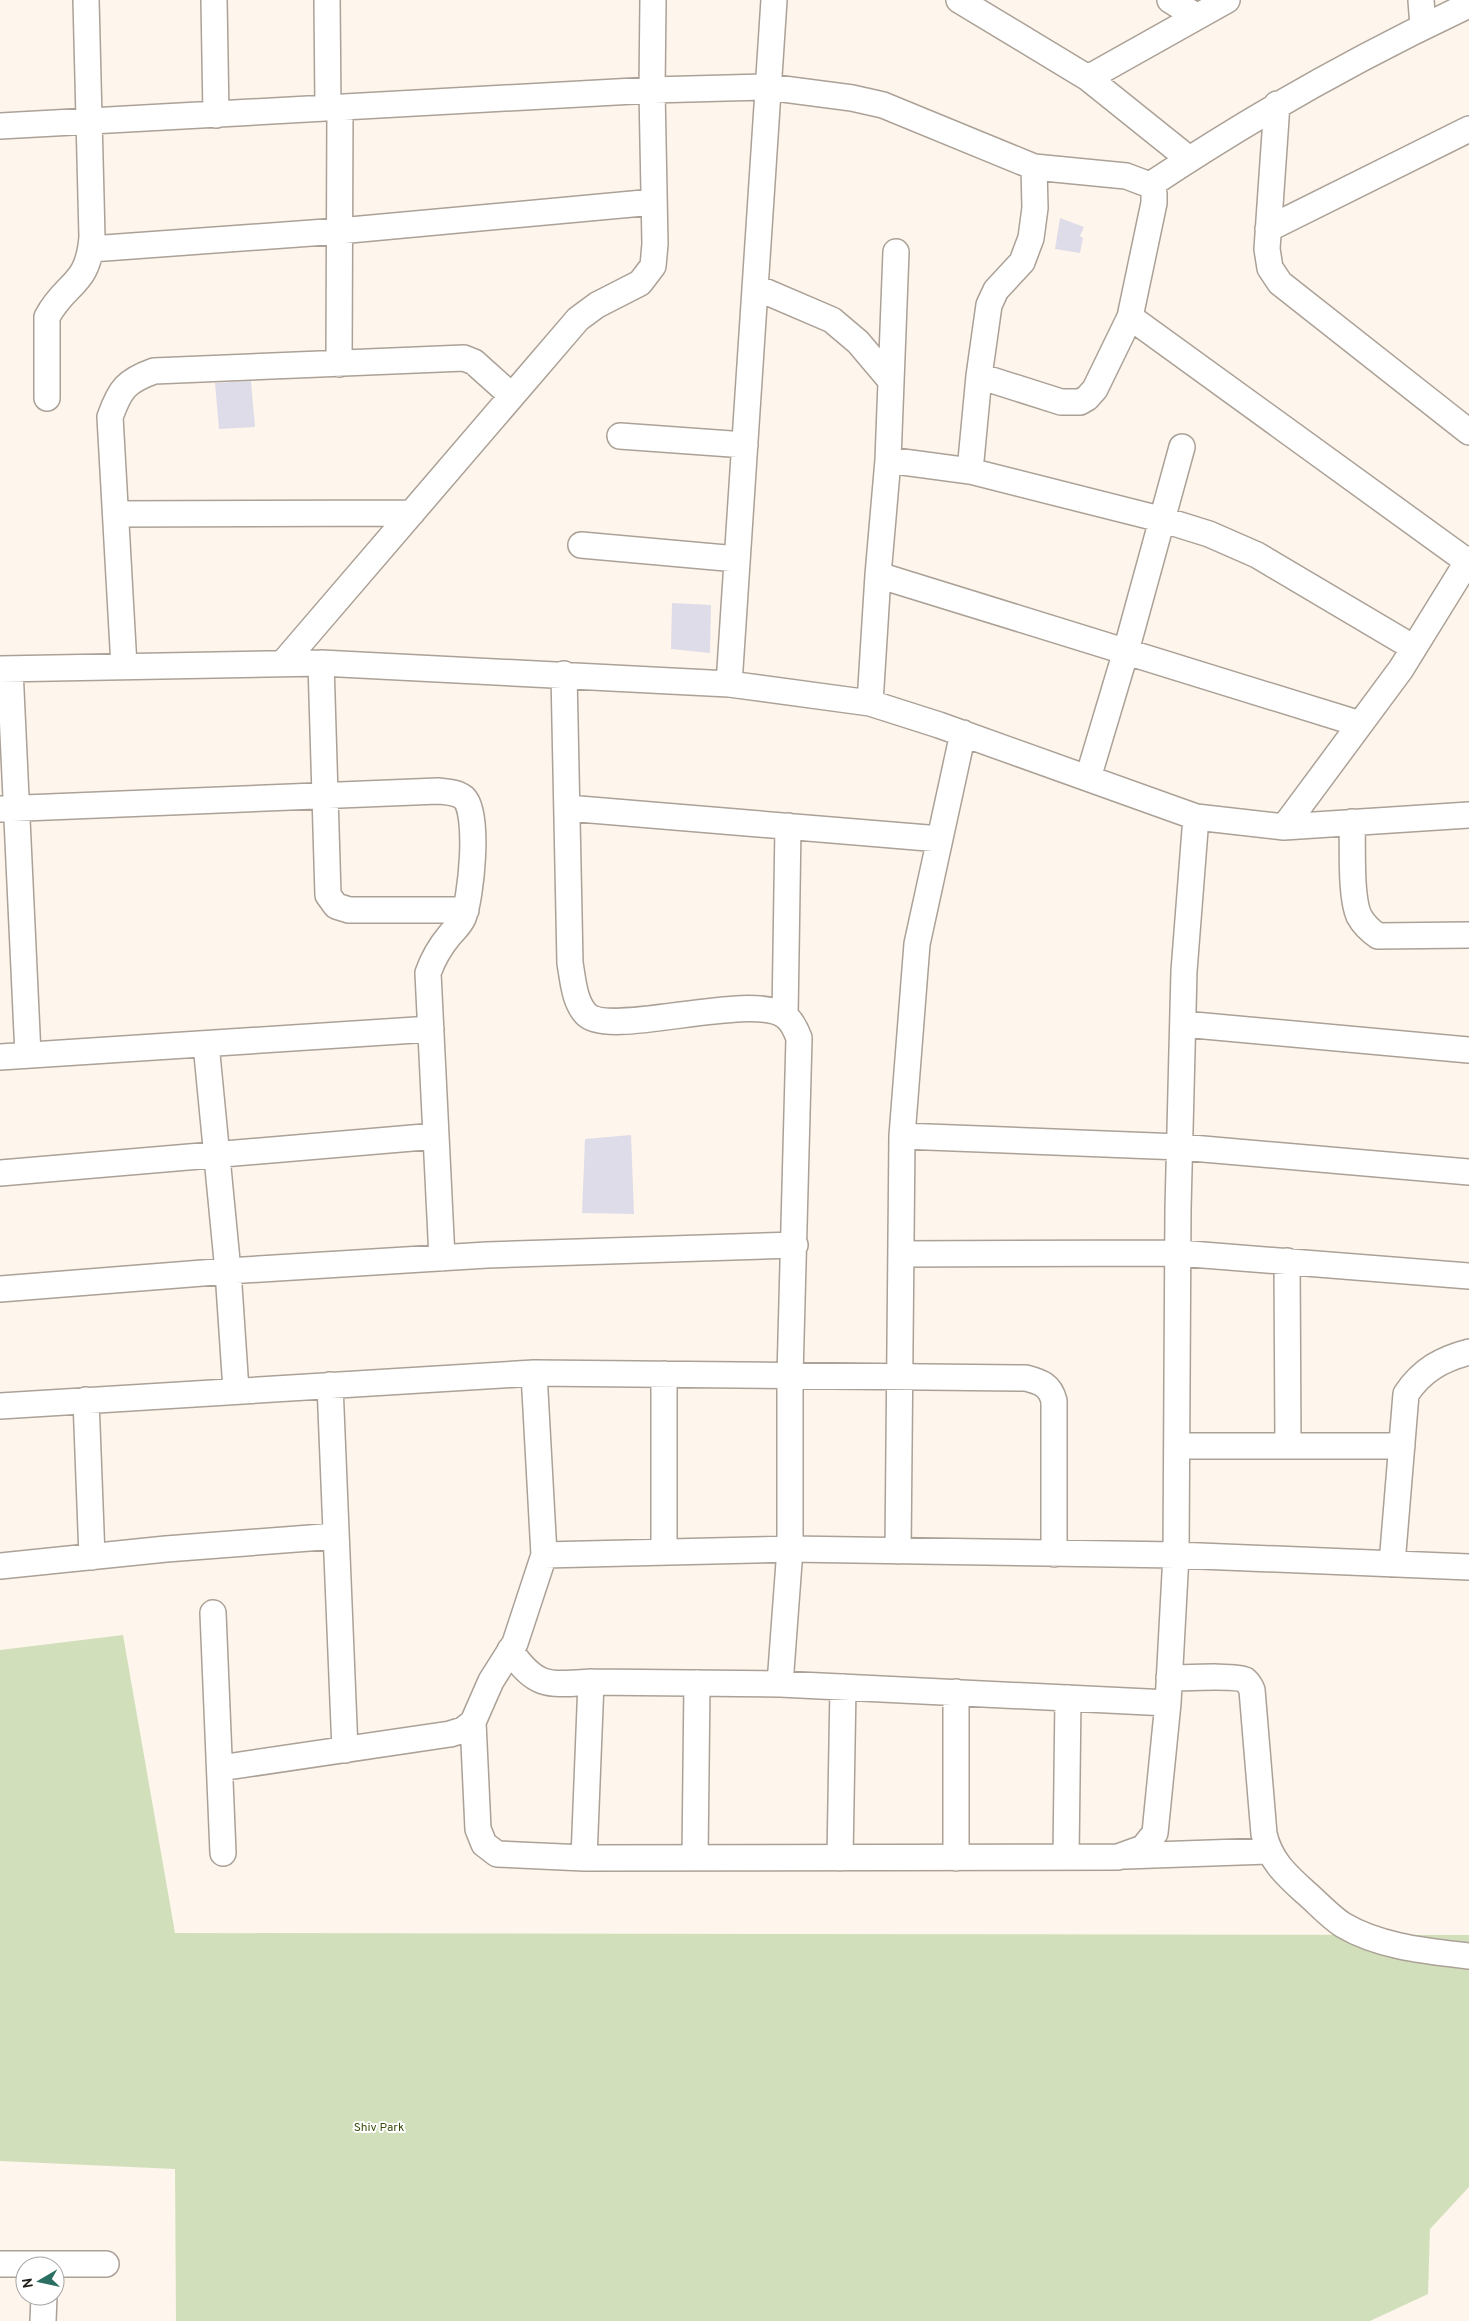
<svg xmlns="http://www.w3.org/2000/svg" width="1469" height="2321" font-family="Overpass,sans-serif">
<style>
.green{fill:#d1e0ba}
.building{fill:#dfdce9}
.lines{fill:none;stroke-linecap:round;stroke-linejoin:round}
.minor-casing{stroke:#aba197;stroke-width:28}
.minor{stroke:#fff;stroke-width:25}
.labels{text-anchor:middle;stroke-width:4;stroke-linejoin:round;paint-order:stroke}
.park-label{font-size:12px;fill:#3c4e0d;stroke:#fff}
</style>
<rect width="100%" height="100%" fill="#fef5ec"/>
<!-- green -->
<path class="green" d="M123 1635 175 1933 1469 1935V2187L1430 2229 1428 2294 1370 2321H176L175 2169 0 2161V1650Z"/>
<!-- building -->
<path class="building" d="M1060 218 1084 227 1080 236 1083 238 1080 253 1055 249Z
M251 381 255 427 219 429 215 383Z
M672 603 711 605 710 653 671 649Z
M631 1135 634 1214 582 1213 585 1139Z"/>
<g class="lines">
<defs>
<path id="minor" d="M214 0 216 115
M327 0 328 108
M959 0 1088 78 1189 159
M1170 0 1196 16
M1421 0 1423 27
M1088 78 1227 0
M1277 104 1267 249 1270 268 1280 283 1469 432
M0 126 652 90 768 87 852 98 883 105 1034 167 1126 176 1150 185 1154 193V203L1130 317 1095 389 1087 398 1080 402H1061L979 376
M1150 185C1252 117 1358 57 1469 5
M1268 229 1469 129
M91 249 339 231 654 202
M755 287 832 320 858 342 891 381
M1130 317 1468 562
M339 364 340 108
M47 398V317C66 281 88 287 92 237L86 0
M620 436 745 445
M888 460 970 471 1164 520 1209 534 1257 555 1414 648
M970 471 979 376 989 305 996 290 1022 262 1031 238 1035 208 1034 167
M116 514 412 513
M581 545 737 559
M878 575 1360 724
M283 663 578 319 597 305 640 283 653 266 655 244 652 90 653 0
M321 663 328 895 336 906 349 910H466
M124 666 110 417C120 389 126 381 154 371L464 358 474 362 512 396
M0 669 321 663 729 684 870 703 939 725 1196 817 1284 827 1469 815
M10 669 28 1055
M564 674 570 963C573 980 574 1001 586 1014 609 1039 750 991 785 1016 792 1021 796 1030 799 1038L790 1376V1549L780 1684
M729 684 774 0
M870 703 878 575 888 460 896 252
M1088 778 1126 651 1182 447
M567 808 940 839
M0 809 438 791C447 792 457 792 464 798 480 813 471 899 463 918 460 925 453 931 449 936 439 948 433 959 428 973L442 1258
M1196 817 1184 971 1178 1209 1176 1555 1469 1567
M1352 822C1353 846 1350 896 1359 916 1364 925 1369 930 1378 936L1469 935
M1284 827 1401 669 1469 559
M785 1016 788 826
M1183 1024 1469 1050
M206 1044 228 1271 236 1390
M0 1057 431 1029
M902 1136 1180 1147 1469 1172
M0 1173 436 1136
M901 1254 1178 1253 1469 1276
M1287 1261 1288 1446
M0 1289 228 1271 487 1255 795 1245
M330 1385 345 1750
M86 1400 92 1557
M0 1406 534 1373 1026 1378C1041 1382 1050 1385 1054 1401V1554
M1177 1446H1402
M664 1550V1374
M898 1551 902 1136 917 944 963 733
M1392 1564 1406 1394C1422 1370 1442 1359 1469 1352
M0 1566 166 1549 336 1536
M213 1613 223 1853
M510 1650C536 1688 548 1685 591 1682L780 1684 1168 1703
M1169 1678C1184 1678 1235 1675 1245 1680 1249 1683 1250 1686 1252 1690L1264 1834C1270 1860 1285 1874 1305 1892 1317 1902 1329 1916 1343 1925 1380 1947 1427 1951 1469 1956
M473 1722 478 1829 484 1844 497 1854 584 1858 1118 1857 1143 1848 1155 1833 1168 1703 1176 1555 790 1549 544 1555
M220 1768 450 1734 463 1730 473 1722 491 1681 515 1643 544 1555 534 1373
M1125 1856 1268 1851
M1066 1857 1068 1698
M584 1858 591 1682
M695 1858 697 1683
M840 1858 843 1687
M956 1858V1692
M0 2264H106
M43 2321 44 2296"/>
</defs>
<!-- minor casing -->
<use href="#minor" class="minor-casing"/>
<!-- minor -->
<use href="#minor" class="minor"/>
</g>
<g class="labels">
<!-- park labels -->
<g class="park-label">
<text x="379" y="2131">Shiv Park</text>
</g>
</g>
<!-- north arrow -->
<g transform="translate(40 2281) rotate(261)"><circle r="24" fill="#ffffff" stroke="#a7a5a4"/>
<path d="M0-4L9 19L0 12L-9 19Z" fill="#2a6f62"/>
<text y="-8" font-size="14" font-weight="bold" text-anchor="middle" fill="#221f1b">N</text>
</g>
</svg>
